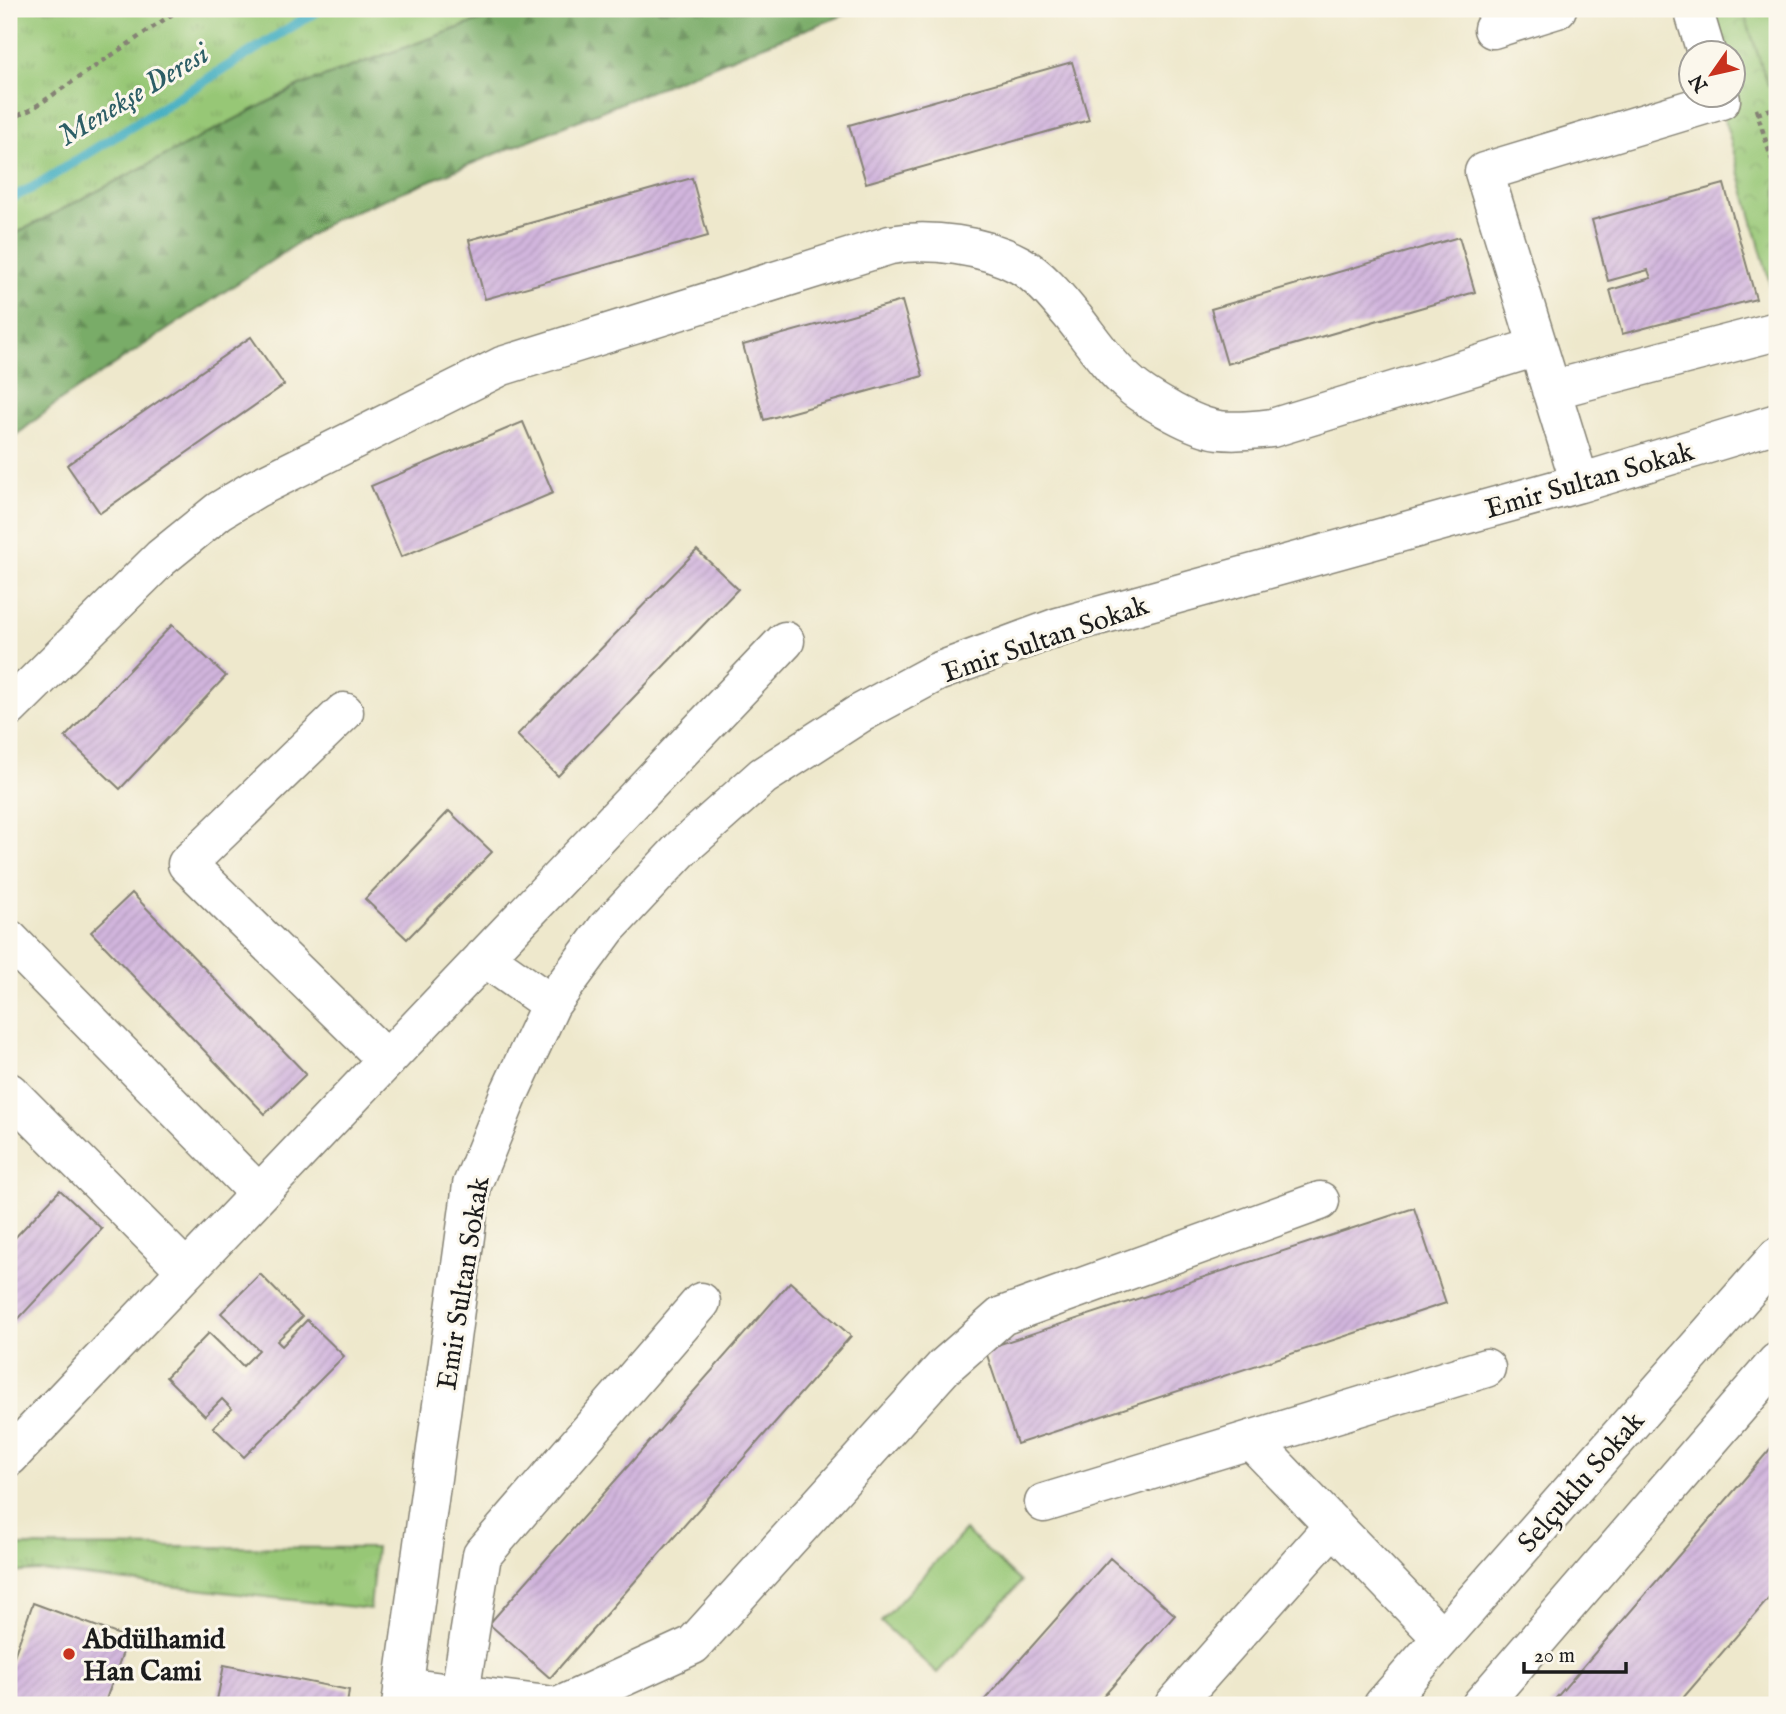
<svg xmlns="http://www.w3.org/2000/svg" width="1786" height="1714" font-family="'IM FELL English',serif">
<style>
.grass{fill:url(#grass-tufts);stroke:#5a7249;stroke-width:2}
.forest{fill:url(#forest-firs);stroke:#4a6442;stroke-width:2}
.park{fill:url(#park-crowns);stroke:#5a7249;stroke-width:2}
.pitch{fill:#97c776;stroke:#5a7249;stroke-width:2}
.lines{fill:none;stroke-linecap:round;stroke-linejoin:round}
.stream{stroke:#42aec1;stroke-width:10}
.building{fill:url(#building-hatch)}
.minor-casing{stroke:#858274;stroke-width:41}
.path{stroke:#858274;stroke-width:4.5;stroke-dasharray:5 5;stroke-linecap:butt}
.minor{stroke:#fff;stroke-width:38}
.poi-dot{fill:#c8321e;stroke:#fbf7ec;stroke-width:2.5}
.labels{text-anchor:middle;stroke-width:6;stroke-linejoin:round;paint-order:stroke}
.street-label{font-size:28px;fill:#1c1c1c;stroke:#fbf7ec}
.poi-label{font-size:28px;font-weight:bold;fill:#1c1c1c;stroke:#fbf7ec;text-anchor:start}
.water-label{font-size:30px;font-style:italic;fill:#2d5e66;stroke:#fbf7ec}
</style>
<defs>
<pattern id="grass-tufts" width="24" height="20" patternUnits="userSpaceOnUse" patternTransform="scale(1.75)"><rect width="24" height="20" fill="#97c776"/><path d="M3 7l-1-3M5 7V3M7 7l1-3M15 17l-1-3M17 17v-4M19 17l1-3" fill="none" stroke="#82aa66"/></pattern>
<pattern id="forest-firs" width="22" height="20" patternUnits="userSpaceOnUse" patternTransform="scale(1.75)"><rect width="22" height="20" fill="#79ac67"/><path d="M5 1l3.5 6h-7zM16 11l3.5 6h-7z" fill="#628b54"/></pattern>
<pattern id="park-crowns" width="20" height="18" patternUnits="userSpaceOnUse" patternTransform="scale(1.75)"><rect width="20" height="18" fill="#97c776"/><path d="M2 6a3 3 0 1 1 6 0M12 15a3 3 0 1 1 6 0" fill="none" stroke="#82aa66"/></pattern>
<pattern id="building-hatch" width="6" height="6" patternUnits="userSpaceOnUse" patternTransform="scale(1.75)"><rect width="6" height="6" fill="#d1b5dd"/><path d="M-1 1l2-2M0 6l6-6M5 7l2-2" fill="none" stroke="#b39bbd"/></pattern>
</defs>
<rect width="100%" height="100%" fill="#fbf7ec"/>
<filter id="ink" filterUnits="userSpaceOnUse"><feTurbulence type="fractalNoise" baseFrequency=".0143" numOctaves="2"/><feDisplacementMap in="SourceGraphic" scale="14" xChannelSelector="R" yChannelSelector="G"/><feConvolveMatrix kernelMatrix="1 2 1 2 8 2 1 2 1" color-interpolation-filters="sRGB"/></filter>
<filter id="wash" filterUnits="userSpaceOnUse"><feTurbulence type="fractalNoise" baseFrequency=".00686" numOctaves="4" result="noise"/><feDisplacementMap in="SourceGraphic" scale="28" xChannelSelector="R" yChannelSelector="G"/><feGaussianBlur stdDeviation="1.57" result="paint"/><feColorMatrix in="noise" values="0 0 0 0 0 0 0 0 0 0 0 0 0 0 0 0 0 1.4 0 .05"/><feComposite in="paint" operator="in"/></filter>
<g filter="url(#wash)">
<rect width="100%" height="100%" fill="#eee8cc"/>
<!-- grass -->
<path class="grass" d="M9 9H511L299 86 9 237Z
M9 1546 376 1548 370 1609 39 1571 9 1573Z"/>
<!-- forest -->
<path class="forest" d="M511 9H860L759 47 333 220 58 402 9 441V237L299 86Z"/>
<!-- park -->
<path class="park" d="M1695 9H1777V309L1718 95 1734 94V52H1707Z"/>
<!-- pitch -->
<path class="pitch" d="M1768 9H1777V82L1768 85 1745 16Z
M965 1530 1021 1582 937 1673 881 1622Z"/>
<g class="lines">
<!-- stream -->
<path class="stream" d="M9 199 34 187 320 9"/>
</g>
<g id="blocks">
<!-- building -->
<path class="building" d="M1072 62 1089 120 866 183 849 125Z
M692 178 708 236 485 299 469 240Z
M1724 184 1756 299 1622 334 1610 290 1651 278 1648 270 1608 281 1592 220Z
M1459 237 1475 292 1227 364 1211 309Z
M902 301 923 376 764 420 743 345Z
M251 337 284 385 100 513 67 465Z
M523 422 553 493 401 557 371 486Z
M697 550 738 589 558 776 517 735Z
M172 625 226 676 120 789 65 737Z
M449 811 492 852 407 939 365 899Z
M132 893 306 1074 265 1114 91 932Z
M60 1190 102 1229 9 1329V1244Z
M1414 1208 1446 1303 1017 1444 985 1349Z
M260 1274 302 1317 277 1341 282 1346 307 1320 344 1356 244 1457 213 1427 232 1409 222 1399 205 1416 166 1377 209 1333 243 1366 259 1350 221 1313Z
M790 1282 851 1336 550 1678 489 1624Z
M1777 1441V1589L1677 1705H1550Z
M1110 1558 1175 1615 1096 1705H980Z
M33 1603 128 1638 104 1705H9V1670Z
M224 1665 349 1690 347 1705H216Z"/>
</g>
</g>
<g filter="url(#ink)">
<use href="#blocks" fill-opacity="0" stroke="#858274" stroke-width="2"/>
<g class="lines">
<defs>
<path id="minor" d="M1693 9 1706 52
M1493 29 1557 9
M1551 390 1777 331
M1580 483 1484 172 1721 100 1719 94
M9 708 161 558 219 511 255 489 502 366 890 245C930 238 984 245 1020 265 1041 277 1059 300 1074 318 1092 341 1110 368 1133 387 1145 397 1160 405 1174 413 1187 420 1204 428 1219 430 1237 432 1255 430 1272 428L1537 347
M344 712 187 864 387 1060
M9 939 259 1194
M484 957 551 1004
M9 1092 186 1270
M1251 1440 1442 1638
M9 1457 785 641
M1044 1503 1486 1368
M403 1687 547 1705
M460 1693 482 1555 701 1302
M401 1705 472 1185 509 1094 551 1004 607 928 682 848 763 776 859 714 937 672 1058 627 1580 483 1777 423
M562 1705 693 1645 944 1367 1002 1316 1320 1201
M1174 1705 1334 1525
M1383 1705 1777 1257
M1481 1705 1777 1362"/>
</defs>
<!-- minor casing -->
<use href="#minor" class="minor-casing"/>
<!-- path -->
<path class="path" d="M1756 109 1777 177
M1757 114 1777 107
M9 120 32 109 180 9"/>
<!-- minor -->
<use href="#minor" class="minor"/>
</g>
</g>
<!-- markers -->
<circle class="poi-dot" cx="69" cy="1654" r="7"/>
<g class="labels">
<!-- street labels -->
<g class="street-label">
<text transform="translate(1589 479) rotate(-16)" y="10">Emir Sultan Sokak</text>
<text transform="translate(1045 638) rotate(-19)" y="10">Emir Sultan Sokak</text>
<text transform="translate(462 1283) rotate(-81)" y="10">Emir Sultan Sokak</text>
<text transform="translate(1580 1481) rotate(-49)" y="10">Selçuklu Sokak</text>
</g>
<!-- poi labels -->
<g class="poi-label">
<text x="83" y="1648">Abdülhamid<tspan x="83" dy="32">Han Cami</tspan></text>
</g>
<!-- water labels -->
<g class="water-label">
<text transform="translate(133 94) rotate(-31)" y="10">Menekşe Deresi</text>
</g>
</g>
<!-- margin -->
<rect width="1786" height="1714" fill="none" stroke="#fbf7ec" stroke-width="35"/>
<!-- north arrow -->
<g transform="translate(1712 74) rotate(236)"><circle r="33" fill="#fbf7ec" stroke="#a29f99" stroke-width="2"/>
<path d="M0-5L12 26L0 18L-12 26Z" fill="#c8321e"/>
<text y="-10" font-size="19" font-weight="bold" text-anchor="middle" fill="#1c1c1c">N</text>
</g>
<!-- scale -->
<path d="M1524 1662v10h102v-10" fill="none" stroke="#1c1c1c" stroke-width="3.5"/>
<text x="1534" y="1662" font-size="21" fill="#1c1c1c" stroke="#fbf7ec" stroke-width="5" paint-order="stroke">20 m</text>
</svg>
